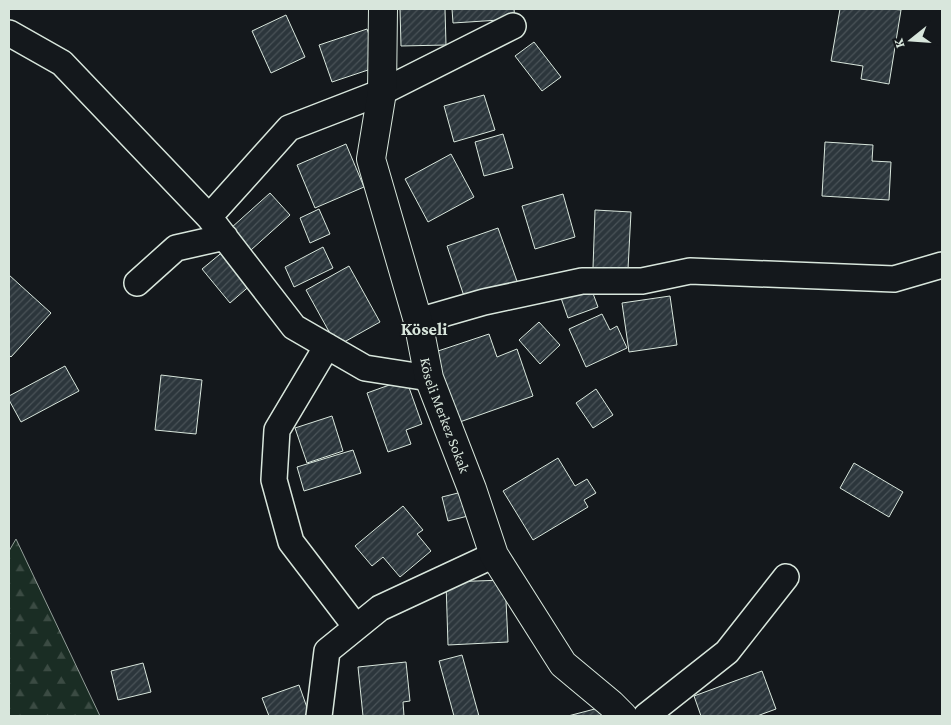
<svg xmlns="http://www.w3.org/2000/svg" width="951" height="725" font-family="'Crimson Pro',serif">
<style>
.forest{fill:url(#forest-firs);stroke:#939e99}
.building{fill:url(#building-hatch);stroke:#d8e6dc}
.lines{fill:none;stroke-linecap:round;stroke-linejoin:round}
.minor-casing{stroke:#d8e6dc;stroke-width:28}
.tertiary-casing{stroke:#d8e6dc;stroke-width:30}
.minor{stroke:#14181c;stroke-width:25}
.tertiary{stroke:#14181c;stroke-width:28}
.labels{text-anchor:middle;stroke-width:4;stroke-linejoin:round;paint-order:stroke}
.street-label{font-size:15px;fill:#d8e6dc;stroke:#14181c}
.quarter-label{font-size:18px;font-weight:bold;fill:#d8e6dc;stroke:#14181c}
</style>
<defs>
<pattern id="forest-firs" width="22" height="20" patternUnits="userSpaceOnUse" patternTransform="scale(1.25)"><rect width="22" height="20" fill="#1a2d24"/><path d="M5 1l3.5 6h-7zM16 11l3.5 6h-7z" fill="#3b4b43"/></pattern>
<pattern id="building-hatch" width="6" height="6" patternUnits="userSpaceOnUse" patternTransform="scale(1.25)"><rect width="6" height="6" fill="#2c363c"/><path d="M-1 1l2-2M0 6l6-6M5 7l2-2" fill="none" stroke="#4a5358"/></pattern>
</defs>
<rect width="100%" height="100%" fill="#14181c"/>
<!-- forest -->
<path class="forest" d="M16 539 100 716H9V551Z"/>
<!-- building -->
<path class="building" d="M400 9H445L446 45 401 46Z
M452 9H514L515 19 453 23Z
M840 9H892L901 10 889 84 861 79 863 66 831 61Z
M286 15 305 57 271 73 252 31Z
M367 29 380 66 332 82 319 45Z
M534 42 561 77 542 91 515 56Z
M484 95 495 130 454 142 444 106Z
M503 134 513 168 484 176 475 142Z
M825 142 873 145 872 161 891 162 889 200 822 196Z
M346 144 364 187 315 208 297 165Z
M451 154 474 197 428 222 405 179Z
M270 193 290 215 251 250 231 228Z
M563 194 575 237 535 249 522 206Z
M319 209 330 234 310 243 300 218Z
M595 210 631 212 628 269 593 268Z
M498 228 518 284 466 302 447 246Z
M323 247 333 268 294 287 285 267Z
M225 250 253 283 230 303 202 269Z
M349 266 380 322 337 346 306 290Z
M9 275 51 313 11 357 9 355Z
M591 288 598 307 568 318 561 298Z
M670 296 677 345 629 352 622 303Z
M602 314 610 330 617 326 627 348 586 367 569 329Z
M539 322 560 345 540 364 519 340Z
M489 334 497 357 517 349 533 396 457 423 432 353Z
M65 366 79 391 21 422 9 400V396Z
M161 375 202 380 196 434 155 430Z
M406 379 422 424 406 430 411 444 388 452 367 393Z
M596 389 613 415 593 428 576 403Z
M332 416 343 451 307 463 295 428Z
M353 450 361 473 304 491 297 467Z
M558 458 575 486 587 479 596 493 584 500 588 507 533 540 503 491Z
M854 463 903 492 889 517 840 488Z
M466 491 472 515 448 521 442 497Z
M403 506 423 530 417 534 431 551 400 577 383 557 372 566 355 546Z
M505 580 508 642 448 645 446 582Z
M462 655 479 716H454L439 661Z
M406 662 410 701 403 702 404 716H363L358 667Z
M143 663 151 692 118 700 111 671Z
M762 671 776 709 757 716H701L694 696Z
M299 685 310 716H269L262 698Z
M610 705 613 716H568Z"/>
<g class="lines">
<defs>
<path id="minor" d="M9 33 62 63 209 217 294 327 365 368 429 378
M209 217 289 128 382 92 513 26
M137 283 176 248 225 237
M418 321 484 302 582 281H642L690 271 894 279 942 265
M327 346 277 430 274 480 291 542 356 627
M319 716 327 651 380 608 494 555
M646 716 727 652 786 577"/>
<g id="tertiary">
<path id="s1" d="M383 9 382 92 371 159 418 321 429 378 472 489 494 555 563 664 611 704 623 716"/>
</g>
</defs>
<!-- minor casing -->
<use href="#minor" class="minor-casing"/>
<!-- tertiary casing -->
<use href="#tertiary" class="tertiary-casing"/>
<!-- minor -->
<use href="#minor" class="minor"/>
<!-- tertiary -->
<use href="#tertiary" class="tertiary"/>
</g>
<g class="labels">
<!-- street labels -->
<g class="street-label">
<text dy="5" stroke="none"><textPath href="#s1" startOffset="418">Köseli Merkez Sokak</textPath></text>
</g>
<!-- quarter labels -->
<g class="quarter-label">
<text x="424" y="335">Köseli</text>
</g>
</g>
<!-- border -->
<rect width="951" height="725" fill="none" stroke="#d8e6dc" stroke-width="20"/>
<!-- north arrow -->
<g transform="translate(911 40) rotate(253)" stroke="#14181c" stroke-width="4" paint-order="stroke">
<path d="M0-4L9 19L0 12L-9 19Z" fill="#d8e6dc"/>
<text y="-8" font-size="14" font-weight="bold" text-anchor="middle" fill="#d8e6dc">K</text>
</g>
</svg>
